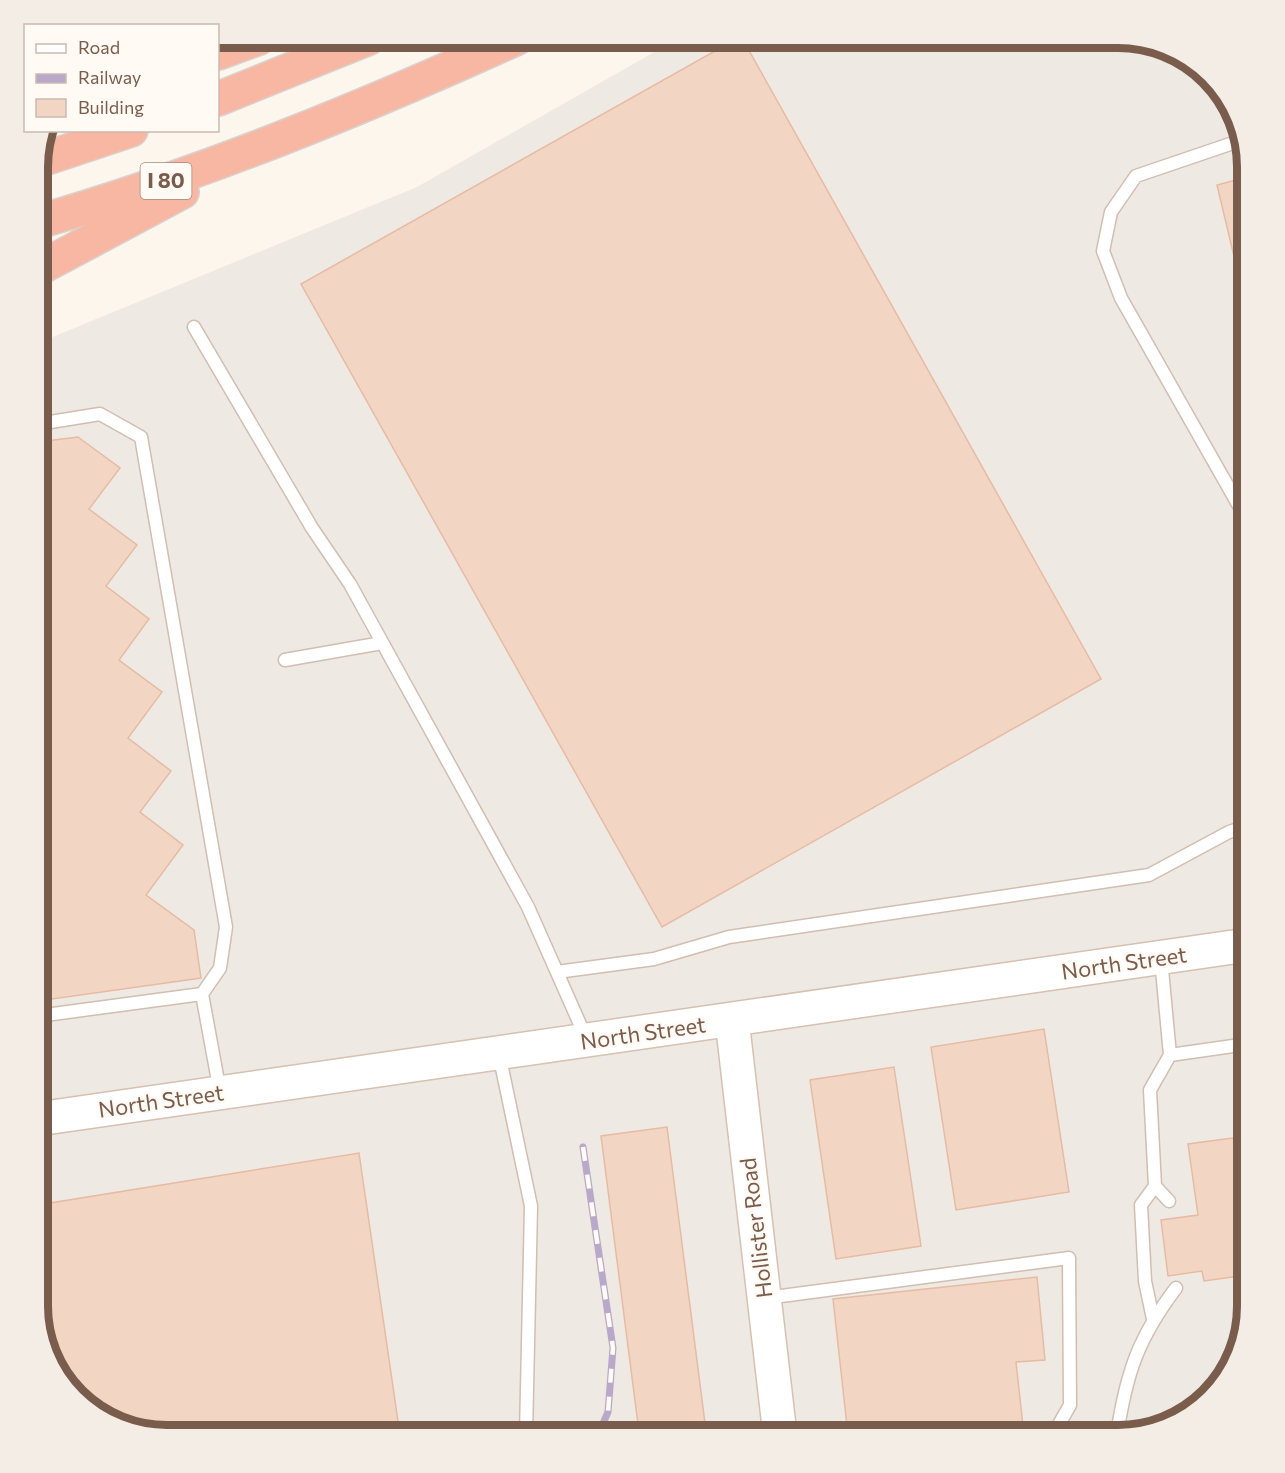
<svg xmlns="http://www.w3.org/2000/svg" width="1285" height="1473" font-family="Commissioner,sans-serif">
<style>
.industrial{fill:#efe9e4}
.building{fill:#f3d5c3;stroke:#e6bba3;stroke-width:1.5}
.lines{fill:none;stroke-linecap:round;stroke-linejoin:round}
.lane-casing{stroke:#d1beb0;stroke-width:15}
.secondary-casing{stroke:#d6c0b0;stroke-width:36}
.highway-casing{stroke:#dad1cd;stroke-width:36}
.lane{stroke:#fff;stroke-width:12}
.secondary{stroke:#fff;stroke-width:33}
.highway{stroke:#f7b7a3;stroke-width:33}
.rail-casing{stroke:#b9a8c9;stroke-width:7}
.rail{stroke:#fffaf3;stroke-width:4.5;stroke-dasharray:14;stroke-linecap:butt}
.labels{text-anchor:middle;stroke-width:4.5;stroke-linejoin:round;paint-order:stroke}
.shield{fill:#fffaf3;stroke:#a28b7f;stroke-width:1.5}
.shield-label{font-size:21px;font-weight:bold;fill:#7a5c4d}
.street-label{font-size:22px;fill:#7a5c4d;stroke:#fffaf3}
.rim{fill:none;stroke:#7a5c4d;stroke-width:8}
</style>
<rect width="100%" height="100%" fill="#fdf6ec"/>
<!-- industrial -->
<path class="industrial" d="M679 38H1126L1176 51 1221 88 1247 167V1306L1234 1364 1197 1409 1118 1435H167L109 1422 64 1385 38 1306V343L417 187Z"/>
<!-- building -->
<path class="building" d="M738 38H742L1101 679 662 927 301 284Z
M1247 177V311L1217 185Z
M78 437 120 468 89 509 137 545 106 586 149 619 119 660 162 692 128 738 171 771 140 812 183 845 146 895 194 930 201 978 38 1001V442Z
M1044 1029 1069 1192 956 1210 931 1047Z
M894 1067 921 1246 836 1259 810 1080Z
M667 1127 705 1423 639 1432 601 1136Z
M1247 1136V1275L1204 1281 1202 1271 1168 1276 1161 1220 1198 1215 1188 1144Z
M359 1153 400 1435H167L109 1422 64 1385 38 1306V1205Z
M1037 1277 1045 1360 1016 1362 1024 1435H848L833 1299Z"/>
<g class="lines">
<defs>
<path id="lane" d="M1239 141 1136 176 1111 212 1103 251 1121 298 1247 520
M194 327 312 528 350 584 528 907 587 1040
M38 424 100 414 141 437 226 927 220 968 202 994 220 1092
M285 660 382 643
M1161 959 1170 1055 1150 1090 1155 1186 1169 1201
M557 972 654 959 729 937 1149 875 1229 832 1247 826
M38 1016 202 994
M499 1054 531 1206 526 1435
M1170 1055 1247 1044
M766 1298 1069 1258 1070 1405 1053 1435
M1153 1319 1145 1281 1141 1205 1155 1186
M1117 1435C1126 1374 1138 1338 1176 1288"/>
<path id="secondary" d="M732 1020 780 1435
M38 1119 1247 945"/>
<path id="highway" d="M218 53 259 38
M218 99 369 38
M38 161 131 130
M38 222C202 174 361 109 517 38
M38 269 182 192"/>
</defs>
<!-- lane casing -->
<use href="#lane" class="lane-casing"/>
<!-- secondary casing -->
<use href="#secondary" class="secondary-casing"/>
<!-- highway casing -->
<use href="#highway" class="highway-casing"/>
<!-- lane -->
<use href="#lane" class="lane"/>
<!-- secondary -->
<use href="#secondary" class="secondary"/>
<!-- highway -->
<use href="#highway" class="highway"/>
<defs>
<path id="rail" d="M583 1147 613 1348 608 1412 598 1435"/>
</defs>
<!-- rail casing -->
<use href="#rail" class="rail-casing"/>
<!-- rail -->
<use href="#rail" class="rail"/>
</g>
<g class="labels">
<!-- shield labels -->
<rect class="shield" x="140.5" y="163" width="51" height="36" rx="4.5"/>
<g class="shield-label">
<text x="166" y="188">I 80</text>
</g>
<!-- street labels -->
<g class="street-label">
<text transform="translate(1124 963) rotate(-8)" y="8">North Street</text>
<text transform="translate(643 1033) rotate(-8)" y="8">North Street</text>
<text transform="translate(161 1101) rotate(-8)" y="8">North Street</text>
<text transform="translate(756 1228) rotate(-97)" y="8">Hollister Road</text>
</g>
</g>
<!-- crop -->
<path d="M0 0H1285V1473H0ZM167 48H1118A119 119 0 0 1 1237 167V1306A119 119 0 0 1 1118 1425H167A119 119 0 0 1 48 1306V167A119 119 0 0 1 167 48Z" fill="#f4ede6" fill-rule="evenodd"/>
<path class="rim" d="M167 48H1118A119 119 0 0 1 1237 167V1306A119 119 0 0 1 1118 1425H167A119 119 0 0 1 48 1306V167A119 119 0 0 1 167 48Z"/>
<!-- legend -->
<rect x="24" y="24" width="195" height="108" fill="#fffaf3" stroke="#cabbb1" stroke-width="1.5"/>
<rect x="36" y="44" width="30" height="9" fill="#ffffff" stroke="#cabbb1" stroke-width="1.5"/>
<text x="78" y="54" font-size="18" fill="#7a5c4d">Road</text>
<rect x="36" y="74" width="30" height="9" fill="#b9a8c9" stroke="#cabbb1" stroke-width="1.5"/>
<text x="78" y="84" font-size="18" fill="#7a5c4d">Railway</text>
<rect x="36" y="99" width="30" height="18" fill="#f3d5c3" stroke="#cabbb1" stroke-width="1.5"/>
<text x="78" y="114" font-size="18" fill="#7a5c4d">Building</text>
</svg>
